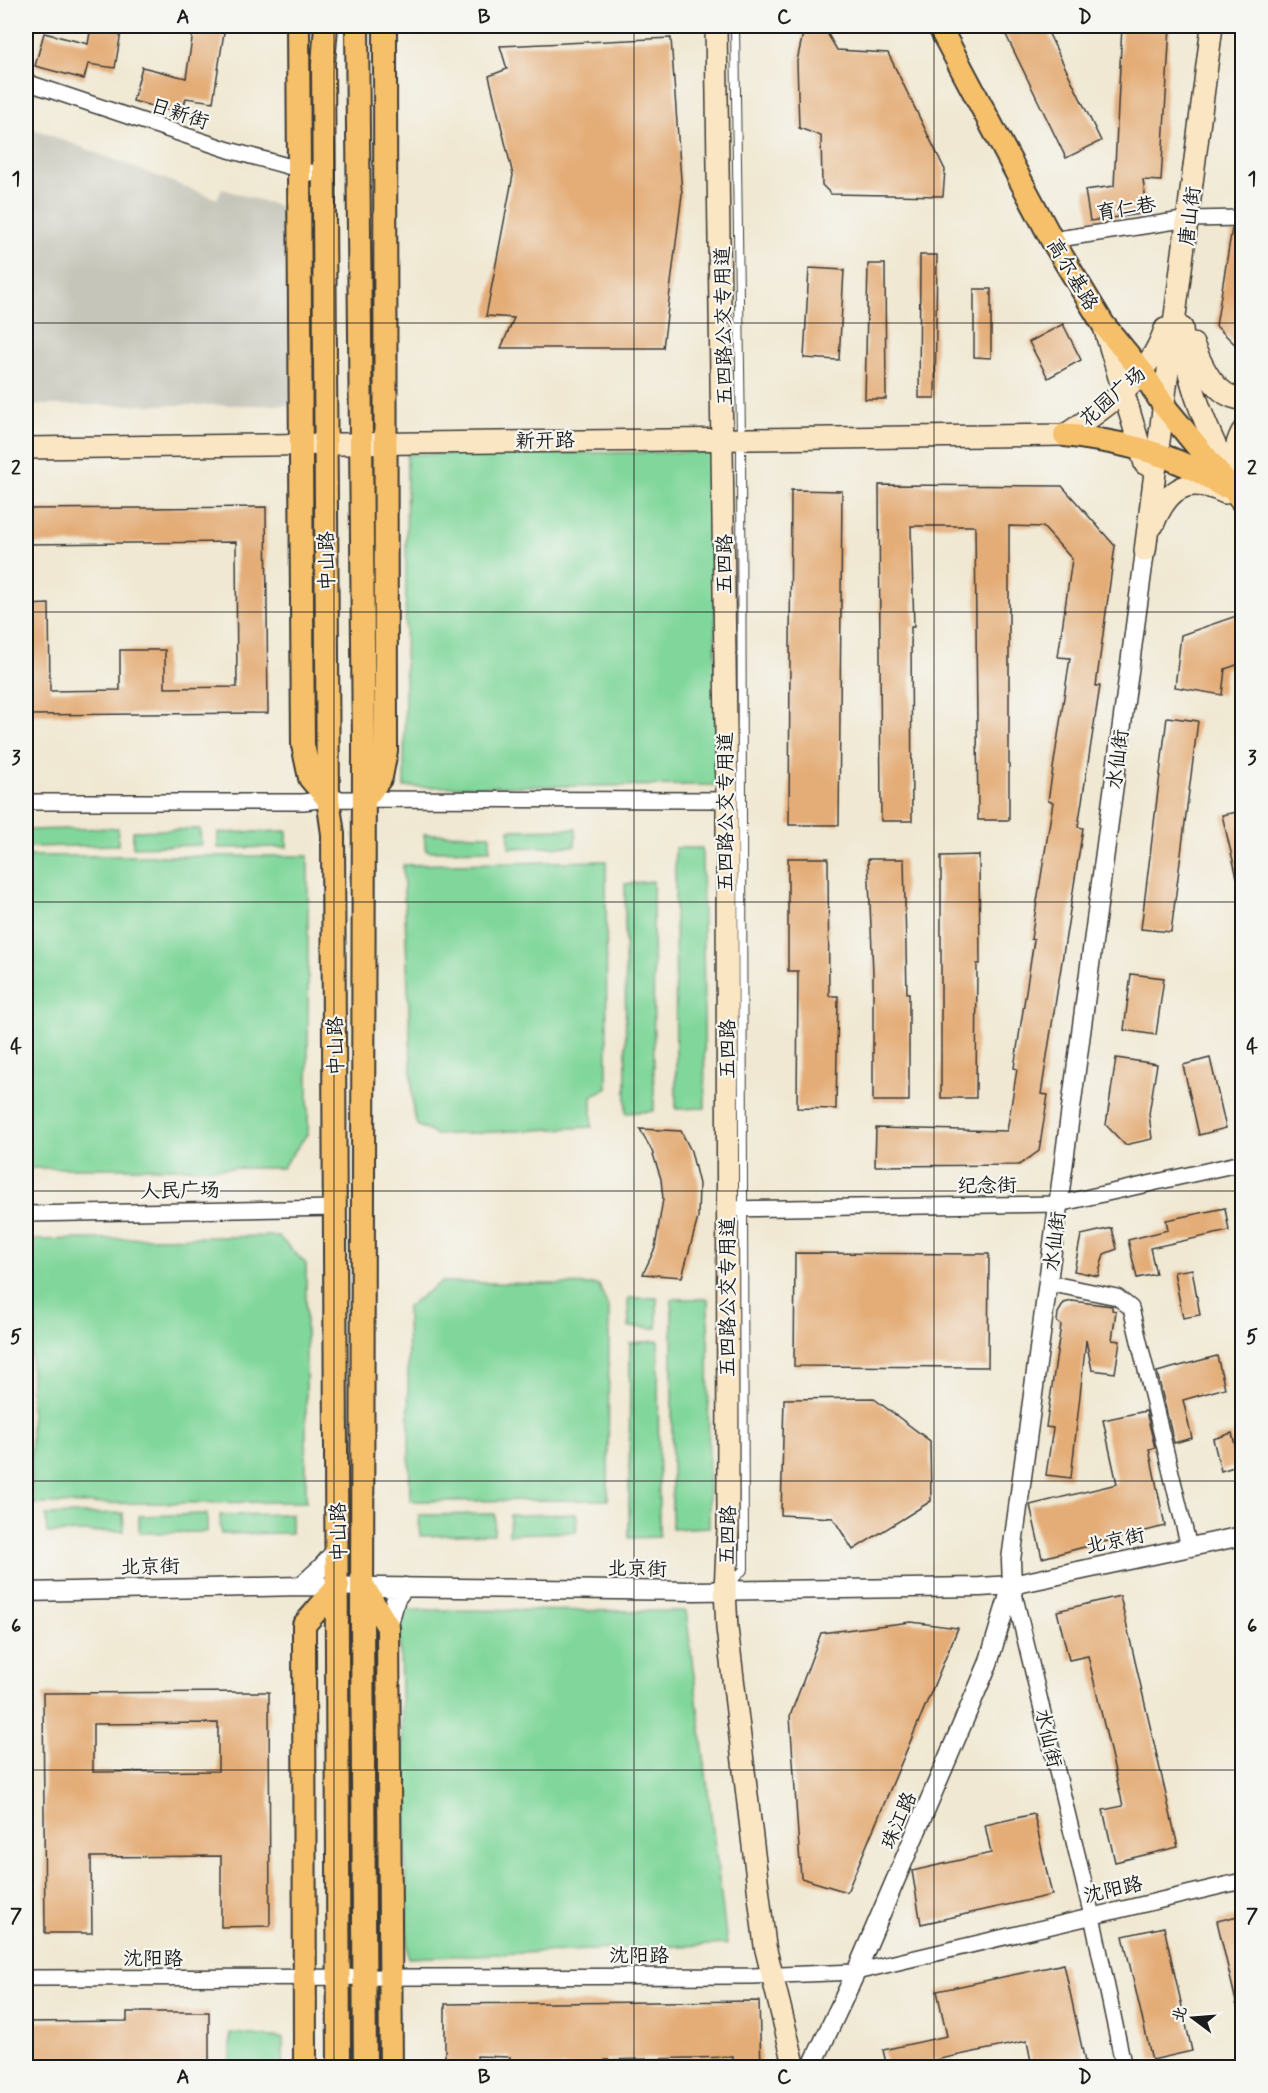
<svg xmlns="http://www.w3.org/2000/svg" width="1268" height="2093" font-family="Mynerve,'LXGW WenKai TC',sans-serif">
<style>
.industrial{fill:#c5c5b9}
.green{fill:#81d79b;stroke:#4e7a5c;stroke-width:1.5}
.building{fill:#e4ad78;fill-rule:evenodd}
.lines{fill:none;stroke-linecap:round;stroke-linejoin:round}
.service-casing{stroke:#3c3b37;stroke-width:10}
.minor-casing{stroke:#3c3b37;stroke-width:18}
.tertiary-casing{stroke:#3c3b37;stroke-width:21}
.secondary-casing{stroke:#3c3b37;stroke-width:24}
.primary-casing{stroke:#3c3b37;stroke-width:26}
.service{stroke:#fff;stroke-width:8}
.minor{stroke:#fff;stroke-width:15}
.tertiary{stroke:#fff;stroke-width:18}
.secondary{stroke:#fbe6c4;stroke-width:21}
.primary{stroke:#f6c06b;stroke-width:22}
.grid{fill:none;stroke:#1c1c1c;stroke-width:1.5;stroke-opacity:0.55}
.labels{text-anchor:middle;stroke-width:4.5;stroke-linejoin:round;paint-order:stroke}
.street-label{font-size:20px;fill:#1c1c1c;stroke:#f6f6f2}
.neatline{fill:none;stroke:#1c1c1c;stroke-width:2}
.grid-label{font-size:20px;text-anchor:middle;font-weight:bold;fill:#1c1c1c}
</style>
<rect width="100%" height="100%" fill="#f6f6f2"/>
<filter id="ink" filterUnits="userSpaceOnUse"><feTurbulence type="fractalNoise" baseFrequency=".0167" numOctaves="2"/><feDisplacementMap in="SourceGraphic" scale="12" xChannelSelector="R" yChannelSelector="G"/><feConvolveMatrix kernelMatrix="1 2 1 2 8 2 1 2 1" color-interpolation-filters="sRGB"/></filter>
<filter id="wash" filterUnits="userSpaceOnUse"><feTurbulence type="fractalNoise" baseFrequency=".008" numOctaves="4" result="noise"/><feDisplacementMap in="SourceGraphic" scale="24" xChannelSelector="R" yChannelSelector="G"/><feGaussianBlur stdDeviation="1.35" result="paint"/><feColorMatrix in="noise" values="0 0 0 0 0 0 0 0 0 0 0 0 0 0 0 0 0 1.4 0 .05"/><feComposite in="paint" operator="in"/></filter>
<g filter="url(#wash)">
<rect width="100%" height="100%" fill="#f0e8d2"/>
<!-- industrial -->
<path class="industrial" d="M26 126 217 199 222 189 292 210V405H26Z"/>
<!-- green -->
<path class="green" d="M715 452 716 785 404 787 407 454Z
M118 828V845L28 847V830Z
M200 829 201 845 133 847V831Z
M576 829 575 846 509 848V830Z
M287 831V847L218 848V833Z
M424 834 490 835V850L426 851Z
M675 848H702L705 1108 676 1109Z
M26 856H308V1133L282 1168H26Z
M606 861 607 1088 592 1096V1127L436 1135 417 1125 413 1111 403 865Z
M653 881 654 1111 626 1113 625 884Z
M278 1236 306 1264V1502L33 1504 31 1485V1240Z
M441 1282 599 1285 609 1310 608 1500 410 1501 407 1307Z
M628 1298H657V1328L629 1327Z
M672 1299H708L709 1527 672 1529Z
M658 1341 659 1537 629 1538 630 1343Z
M123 1513 124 1531 47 1533 46 1515Z
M207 1514V1532L139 1533V1516Z
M291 1514V1533L221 1534 220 1515Z
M495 1514 494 1534 420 1536 419 1515Z
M577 1514 576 1532 509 1534 510 1515Z
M399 1610 686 1611 727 1944 408 1958Z
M230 2033 283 2038V2067H230Z"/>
<g id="blocks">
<!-- building -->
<path class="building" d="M91 26H122L115 68 88 64 84 79 35 66 44 33 88 44Z
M194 26H225L213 102 186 98 182 114 133 101 142 67 186 78Z
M1027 26H1045L1101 141 1066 158 1006 35Z
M1122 26H1170L1161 181 1143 180 1148 213 1090 221 1085 190 1114 186Z
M826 31 837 50 888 53 945 170 943 196 831 194 822 185 821 136 799 128 797 61 803 33Z
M671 38 682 194 663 348H501L514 318 486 316 513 175 489 76 507 69 500 46Z
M1232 228H1242V351L1216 326Z
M920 255H937L935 398H919Z
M868 264H885L886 399H865Z
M809 268 844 270 839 360 804 358Z
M974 289H991V358L974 357Z
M1063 324 1081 360 1048 378 1029 342Z
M879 485 1062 486 1115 546 1096 686H1100L1078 827 1083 828 1041 1094 1048 1095 1039 1151 1019 1165 875 1166 876 1128 1007 1131 1017 1069 1014 1068 1034 940 1031 939 1053 802 1048 801 1070 658 1058 657 1072 559 1043 527 1009 526V820H978L975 526H911L914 627H911L912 821H881Z
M791 490 842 491 839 825H789Z
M266 507 268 713 26 715V605L49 604 50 691 120 690V650H165V688L237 687 236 542 26 544V509Z
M1242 614V663L1225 669 1222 695 1175 687 1181 635Z
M1167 717 1198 721 1171 932 1141 929Z
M1242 811V876L1237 877 1222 815Z
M979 855 980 964H977L976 1098H941V856Z
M788 858H828L829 996H838L836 1109 797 1108 798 971H788Z
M868 859H904L907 993H909V1101H873V972Z
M1131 974 1164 978 1156 1035 1124 1030Z
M1116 1058 1157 1064 1149 1114 1152 1139 1125 1145 1106 1125Z
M1210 1058 1226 1128 1199 1135 1183 1065Z
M640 1129 681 1131 691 1151 699 1184 698 1218 682 1277 643 1274 655 1248 663 1199 661 1179 652 1151Z
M1225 1208 1229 1231 1150 1248 1156 1274 1137 1278 1128 1240 1168 1230 1166 1220Z
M1112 1228 1117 1249 1104 1254 1098 1276 1074 1271 1081 1235Z
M795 1253 989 1254 988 1367 794 1366Z
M1192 1269 1200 1315 1183 1318 1174 1272Z
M1072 1301 1112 1306V1310L1116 1311 1112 1340 1120 1341 1115 1373 1092 1370 1086 1340 1071 1478 1046 1475 1053 1428 1046 1427 1061 1325 1057 1322 1058 1313 1064 1303Z
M1217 1356 1225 1388 1183 1400 1192 1438 1174 1443 1157 1372Z
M873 1398 930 1441 931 1501 853 1550 833 1518 781 1515 784 1399Z
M1146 1411 1155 1448 1149 1449 1165 1526 1042 1558 1030 1505 1117 1484 1103 1420Z
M1232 1433 1240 1465 1221 1471 1213 1439Z
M1120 1596 1178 1847 1115 1862 1103 1810 1123 1806 1088 1656 1069 1660 1057 1611Z
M911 1622 958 1628 847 1892 801 1878 790 1716 821 1633Z
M269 1692 270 1926 221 1927V1856L91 1857 92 1933H45L43 1693ZM218 1723V1771L93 1772V1724Z
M1034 1814 1052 1895 921 1924 912 1871 991 1853 985 1825Z
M1242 1915V2005L1237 2006 1217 1921Z
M1164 1927 1192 2051 1152 2060 1123 1936Z
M1064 1964 1086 2067H1032L1027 2041 930 2061 932 2067H887L883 2050 947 2036 937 1991Z
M759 2001 761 2067H734L733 2057 605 2060V2067H510V2057L477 2056 478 2067H445V2004Z
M127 2012H209V2067H26V2022L127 2021Z"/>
</g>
</g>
<g filter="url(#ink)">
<use href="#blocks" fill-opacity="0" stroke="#3c3b37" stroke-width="1.5"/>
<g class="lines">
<defs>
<path id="service" d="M729 1585 744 1569 741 437 735 26"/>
<path id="minor" d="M26 82 229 150 324 176
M1052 240 1189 219 1242 218
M26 802H303L328 799 727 800
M727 1209 1058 1204 1242 1163
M26 1214 336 1208
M1048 1283 1117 1297 1131 1308 1189 1547
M1012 1585 1092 1916 1124 2068
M26 1978 753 1976 856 1972 1242 1881"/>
<path id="tertiary" d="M301 1586 321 1568 338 1548
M26 1592 301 1586 694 1591 980 1587 1012 1585 1242 1536
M388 1627 396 1598 405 1587
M811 2068 856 1972 988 1664 1012 1585 1011 1560 1145 551"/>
<path id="secondary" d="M716 26 727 800 728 1529 725 1590 727 1628 765 1946 795 2068
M1104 327 1145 464
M1182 328C1185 382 1209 434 1233 482
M1193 344C1202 366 1215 397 1242 399
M1065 435C1107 407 1149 378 1165 329
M26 448 1065 435
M1237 481C1233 465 1234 446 1242 432
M1153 525C1168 488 1187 475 1225 493
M1145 551 1212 26"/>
<path id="primary" d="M298 26 303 745 310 778 328 799
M326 26 323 64 328 799 333 834 339 2068
M357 26 364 747 362 1619 365 2068
M939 26 1052 240 1103 324 1143 373 1164 406 1242 501
M1065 435C1121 442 1175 453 1222 486
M364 800 381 777 386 751 385 26
M363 1586 388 1627 391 2068
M305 2068 304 1625 338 1586"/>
</defs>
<!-- service casing -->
<use href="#service" class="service-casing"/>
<!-- minor casing -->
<use href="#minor" class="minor-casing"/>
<!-- tertiary casing -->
<use href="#tertiary" class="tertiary-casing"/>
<!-- secondary casing -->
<use href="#secondary" class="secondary-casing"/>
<!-- primary casing -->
<use href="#primary" class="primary-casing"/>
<!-- service -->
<use href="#service" class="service"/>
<!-- minor -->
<use href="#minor" class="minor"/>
<!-- tertiary -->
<use href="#tertiary" class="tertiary"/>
<!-- secondary -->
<use href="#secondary" class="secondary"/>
<!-- primary -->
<use href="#primary" class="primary"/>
</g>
</g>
<!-- grid -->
<path class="grid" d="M334 26V2068M634 26V2068M934 26V2068M26 323H1242M26 612H1242M26 902H1242M26 1191H1242M26 1481H1242M26 1770H1242"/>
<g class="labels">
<!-- street labels -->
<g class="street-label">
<text transform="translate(180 113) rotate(18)" y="7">日新街</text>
<text transform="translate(1126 208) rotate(-9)" y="7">育仁巷</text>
<text transform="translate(1189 216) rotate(-83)" y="7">唐山街</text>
<text transform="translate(1073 274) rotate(59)" y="7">高尔基路</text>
<text transform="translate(723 326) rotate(-91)" y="7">五四路公交专用道</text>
<text transform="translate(1112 396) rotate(-41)" y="7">花园广场</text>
<text transform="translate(545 440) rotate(-1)" y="7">新开路</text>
<text transform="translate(326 561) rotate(-91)" y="7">中山路</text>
<text transform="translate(724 564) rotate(-90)" y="7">五四路</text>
<text transform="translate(1117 759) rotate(-83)" y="7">水仙街</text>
<text transform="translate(725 812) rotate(-90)" y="7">五四路公交专用道</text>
<text transform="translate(335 1046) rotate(-91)" y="7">中山路</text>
<text transform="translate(727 1049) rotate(-90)" y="7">五四路</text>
<text transform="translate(987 1185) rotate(-1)" y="7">纪念街</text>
<text transform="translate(180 1190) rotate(-1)" y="7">人民广场</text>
<text transform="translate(1054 1241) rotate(-83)" y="7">水仙街</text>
<text transform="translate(727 1297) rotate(-90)" y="7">五四路公交专用道</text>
<text transform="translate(338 1532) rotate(-91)" y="7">中山路</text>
<text transform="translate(727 1535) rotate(-88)" y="7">五四路</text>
<text transform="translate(1115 1540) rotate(-12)" y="7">北京街</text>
<text transform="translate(150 1566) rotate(-1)" y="7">北京街</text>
<text transform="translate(637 1568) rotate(1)" y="7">北京街</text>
<text transform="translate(1049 1738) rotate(77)" y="7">水仙街</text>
<text transform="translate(898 1820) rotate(-66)" y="7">珠江路</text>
<text transform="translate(1113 1889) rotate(-13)" y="7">沈阳路</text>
<text x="639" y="1962">沈阳路</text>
<text x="153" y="1965">沈阳路</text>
</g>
</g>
<!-- margin -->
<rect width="1268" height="2093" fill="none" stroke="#f6f6f2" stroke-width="66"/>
<!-- north arrow -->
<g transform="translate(1193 2018) rotate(286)" stroke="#f6f6f2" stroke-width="4.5" paint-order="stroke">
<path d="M0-4.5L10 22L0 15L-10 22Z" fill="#1c1c1c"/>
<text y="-9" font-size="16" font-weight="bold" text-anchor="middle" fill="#1c1c1c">北</text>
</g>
<rect x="33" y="33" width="1202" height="2027" class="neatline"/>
<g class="grid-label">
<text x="183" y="23">A</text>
<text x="484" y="23">B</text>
<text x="784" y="23">C</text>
<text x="1085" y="23">D</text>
<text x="16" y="185">1</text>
<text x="1252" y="185">1</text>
<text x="16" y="474">2</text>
<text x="1252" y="474">2</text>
<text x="16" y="764">3</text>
<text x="1252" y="764">3</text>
<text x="16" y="1053">4</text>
<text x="1252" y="1053">4</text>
<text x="16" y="1343">5</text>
<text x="1252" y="1343">5</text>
<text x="16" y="1632">6</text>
<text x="1252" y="1632">6</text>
<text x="16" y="1922">7</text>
<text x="1252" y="1922">7</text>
<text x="183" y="2083">A</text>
<text x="484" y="2083">B</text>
<text x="784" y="2083">C</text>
<text x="1085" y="2083">D</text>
</g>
</svg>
